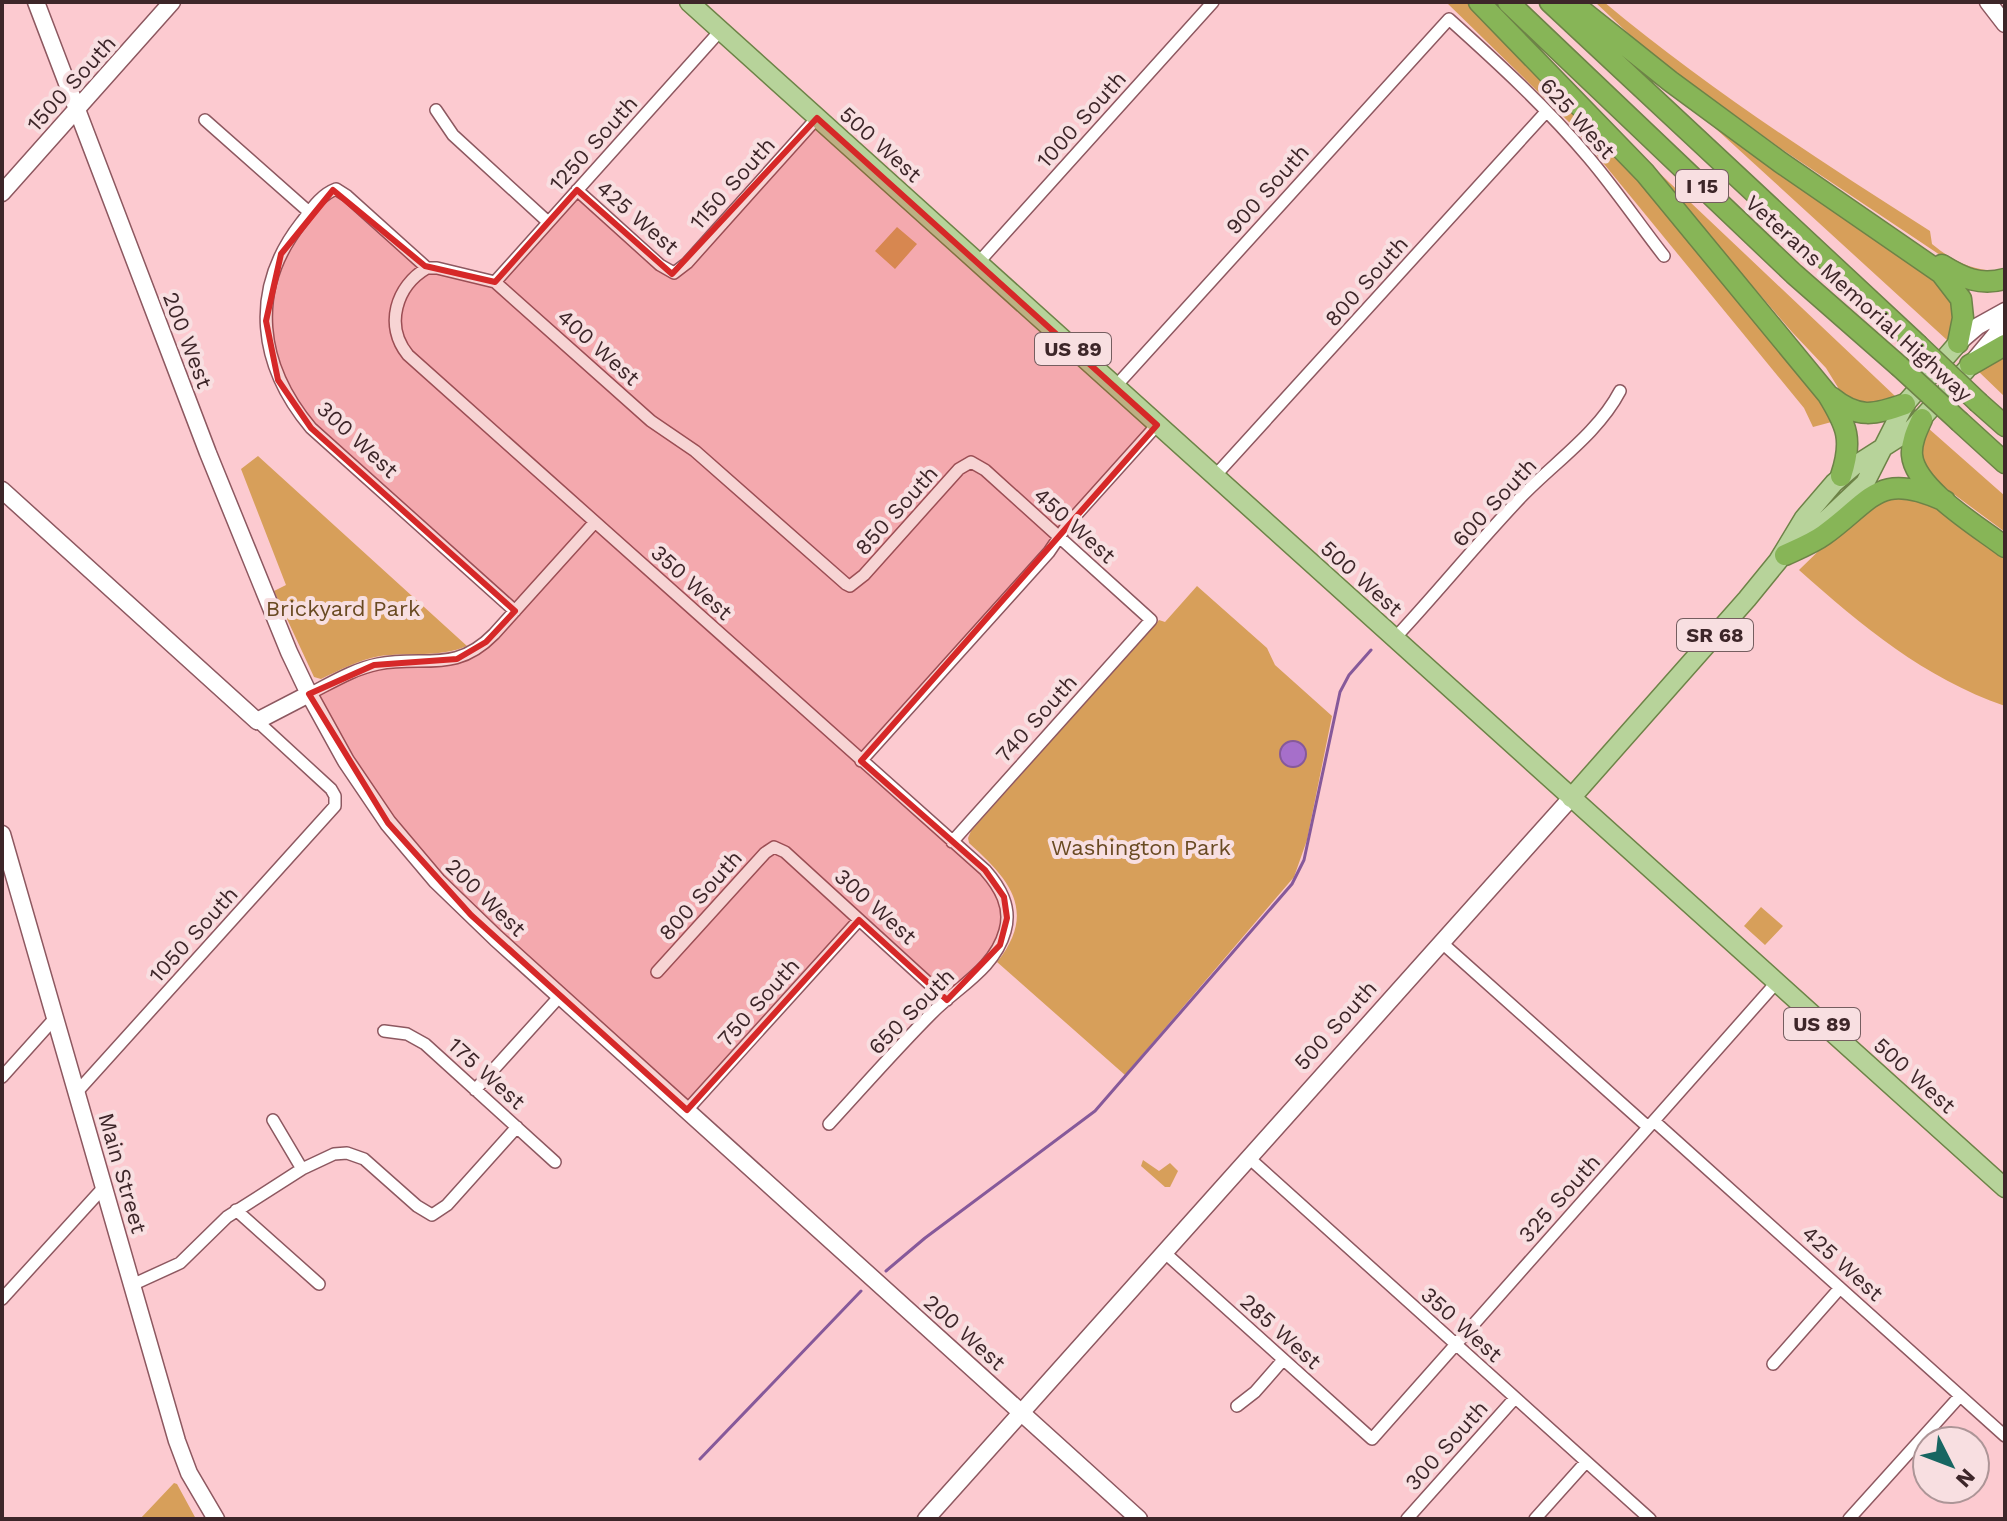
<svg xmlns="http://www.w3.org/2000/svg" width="2007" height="1521" font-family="'Work Sans',sans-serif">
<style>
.green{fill:#d79f5a}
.water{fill:#a66fca;stroke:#86599a;stroke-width:2}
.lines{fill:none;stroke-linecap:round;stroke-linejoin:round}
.stream{stroke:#86599a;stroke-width:3}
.street-casing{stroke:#8d5860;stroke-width:14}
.secondary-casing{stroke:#8d5860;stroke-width:19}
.primary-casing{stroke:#6d8347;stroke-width:21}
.highway-casing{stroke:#6d8347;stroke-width:23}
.street{stroke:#fff;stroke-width:11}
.secondary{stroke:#fff;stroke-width:16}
.primary{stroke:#b7d39a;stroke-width:18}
.highway{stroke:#87b557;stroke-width:20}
.highway-bridge-casing{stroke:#6d8347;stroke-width:23;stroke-linecap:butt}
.highway-bridge{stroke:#87b557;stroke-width:20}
.marked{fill:#d62828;fill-opacity:0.2;stroke:#d62828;stroke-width:6;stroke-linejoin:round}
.labels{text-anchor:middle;stroke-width:8;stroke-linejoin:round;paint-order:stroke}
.shield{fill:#f8dfe1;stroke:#755e60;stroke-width:2}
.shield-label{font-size:20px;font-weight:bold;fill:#3d2629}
.street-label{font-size:22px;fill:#3d2629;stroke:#f8dfe1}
.park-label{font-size:22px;fill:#694a22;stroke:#f8dfe1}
</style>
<rect width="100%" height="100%" fill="#fccad0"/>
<!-- green -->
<path class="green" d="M1446 2H1466L1650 190 1741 305 1839 420 1813 427 1804 408 1572 125Z
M1595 2H1604C1706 87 1818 160 1930 231L1932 244C1949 258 1965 267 1986 270V274L1952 263 1780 148 1647 51Z
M1714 124 1955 294 1953 332 1947 340 1714 127Z
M1652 166 1895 396 1866 406 1842 394 1826 368 1792 332 1667 187Z
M897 227 917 244 895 269 875 251Z
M2005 350V397L1978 371Z
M1928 428 2005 496V532L1936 481 1920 461 1923 433Z
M258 456 467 646C439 658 410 652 380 656 358 660 340 670 321 679L314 677 274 591 286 585 241 469Z
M1917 494 2005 556V706C1924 678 1862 626 1799 570L1837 533 1882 498Z
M1197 586 1267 648 1275 665 1332 716 1307 840 1294 877 1125 1075 997 962C1038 911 1009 879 969 843L968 838 971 831 1159 620 1165 622Z
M1761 907 1783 926 1765 945 1744 926Z
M1143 1160 1159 1171 1170 1163 1178 1171 1170 1187H1165L1141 1166Z
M174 1483 177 1484 196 1519H140Z"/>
<!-- water -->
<path class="water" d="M1280 754a13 13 0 1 1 26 0a13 13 0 1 1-26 0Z"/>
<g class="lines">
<!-- stream -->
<path class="stream" d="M886 1271 925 1238 1095 1111 1292 884 1304 860 1340 692 1349 675 1371 650
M700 1459 861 1291"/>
<defs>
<path id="street" d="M436 110 453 135 548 222
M205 120 309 212
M577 190 660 265 674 273 687 263 817 118
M978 263 1213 2
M427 268C396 286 384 326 408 355L985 870C1000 887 1012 907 1005 931 995 968 958 987 933 1012 897 1048 863 1087 829 1124
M495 282 720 31
M1115 387 1449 19C1498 63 1547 108 1589 158 1616 190 1639 224 1664 256
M1214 477 1546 112
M515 611 311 428C259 366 248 291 301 223 311 210 320 195 336 189L347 196 427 268H437L495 282 651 421 695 451 846 584 850 586 864 575 959 469 971 462 985 470 1151 620 952 842
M1394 639C1438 592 1478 542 1523 495 1555 462 1598 433 1620 391
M309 694C331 683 353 669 378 664 424 655 455 674 494 634L595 522
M861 761 1049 552 1068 524 1157 425
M1441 942 1648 1127
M657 972 765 853 774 847 785 852 947 1000
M384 1031 407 1034 425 1044 555 1162
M2 1077 55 1018
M475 1090 560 996
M76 1093 335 806V796L331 789 257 721
M687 1110 859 920
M273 1120 302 1169
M1654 1121 2005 1436
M1249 1158 1650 1519
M236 1210 319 1284
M1164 1252 1372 1439 1776 983
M132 1285 180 1263 227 1217 302 1169 334 1154 347 1153 364 1159 417 1206 432 1215 447 1205 517 1127
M2 1299 104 1187
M1773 1364 1840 1288
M1237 1406 1255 1392 1283 1360
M1407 1519 1515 1398
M1535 1519 1586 1462
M1849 1519 1960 1396"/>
<path id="secondary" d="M36 2 208 453 289 652 309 694 346 761 388 823 437 881 496 938 1139 1519
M1988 2 2005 24
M2 193 172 2
M1958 343 1978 326 2005 311
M1976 358 1996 334 2005 317
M2 490 257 721 309 694
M2 834 177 1441 189 1473 216 1519
M926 1519 1571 798"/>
<path id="primary" d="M689 2 2005 1188
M1811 534 1865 483 1905 404 1958 343
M1571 798 1747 599 1778 561 1804 518 1834 483 1854 466 1912 429 1966 370"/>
<path id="highway" d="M1479 2 1645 173 1828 395C1847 426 1853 440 1841 476
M1508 2 1794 274 1899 366
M1550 2 1917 344
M1571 2 1670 81 1780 162 1941 273 1961 299 1963 318 1958 343
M1942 265C1963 278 1980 286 2005 279
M1970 365 2005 345
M1831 397C1858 419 1874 415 1905 404
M1979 403 2005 426
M1922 419C1917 430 1911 442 1912 455 1915 489 1979 527 2005 547
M1960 422 2005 463
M1785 555C1798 549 1813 543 1824 535 1873 500 1878 470 1945 501"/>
</defs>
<!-- street casing -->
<use href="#street" class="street-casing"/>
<!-- secondary casing -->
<use href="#secondary" class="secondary-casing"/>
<!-- primary casing -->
<use href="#primary" class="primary-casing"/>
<!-- highway casing -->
<use href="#highway" class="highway-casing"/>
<!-- street -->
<use href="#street" class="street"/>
<!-- secondary -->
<use href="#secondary" class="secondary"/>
<!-- primary -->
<use href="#primary" class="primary"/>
<!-- highway -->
<use href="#highway" class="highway"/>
<defs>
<path id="highway-bridge" d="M1917 344 1979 403
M1899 366 1960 422"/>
</defs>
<!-- highway-bridge casing -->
<use href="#highway-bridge" class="highway-bridge-casing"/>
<!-- highway-bridge -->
<use href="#highway-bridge" class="highway-bridge"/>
</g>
<!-- marked area -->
<path class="marked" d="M817 118 1157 425 861 761 985 870 1004 897 1007 918 1000 945 947 1000 859 920 687 1110 471 915 388 823 309 694 374 665 457 659 486 642 515 611 311 428 278 380 266 321 281 254 333 190 425 266 495 282 577 190 672 274Z"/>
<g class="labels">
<!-- shield labels -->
<g class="shield">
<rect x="1676" y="170" width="52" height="32" rx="6"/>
<rect x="1035" y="333" width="76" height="32" rx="6"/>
<rect x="1677" y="619" width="76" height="32" rx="6"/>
<rect x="1784" y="1008" width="76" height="32" rx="6"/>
</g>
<g class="shield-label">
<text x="1702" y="193">I 15</text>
<text x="1073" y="356">US 89</text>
<text x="1715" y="642">SR 68</text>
<text x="1822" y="1031">US 89</text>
</g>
<!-- street labels -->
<g class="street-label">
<text transform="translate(71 83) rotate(-48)" y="8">1500 South</text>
<text transform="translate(1578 118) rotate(48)" y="8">625 West</text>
<text transform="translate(1081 119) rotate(-48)" y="8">1000 South</text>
<text transform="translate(593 143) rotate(-48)" y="8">1250 South</text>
<text transform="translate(881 144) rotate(42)" y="8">500 West</text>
<text transform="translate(732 183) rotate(-48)" y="8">1150 South</text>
<text transform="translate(1267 189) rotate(-48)" y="8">900 South</text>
<text transform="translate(638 217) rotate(41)" y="8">425 West</text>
<text transform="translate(1366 281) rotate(-48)" y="8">800 South</text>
<text transform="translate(1859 298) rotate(42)" y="8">Veterans Memorial Highway</text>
<text transform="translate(188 340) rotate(69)" y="8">200 West</text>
<text transform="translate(599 347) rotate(42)" y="8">400 West</text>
<text transform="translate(358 439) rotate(43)" y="8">300 West</text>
<text transform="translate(1494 502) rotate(-47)" y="8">600 South</text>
<text transform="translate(896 510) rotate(-48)" y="8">850 South</text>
<text transform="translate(1075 525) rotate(42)" y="8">450 West</text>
<text transform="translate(1362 578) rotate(42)" y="8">500 West</text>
<text transform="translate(692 582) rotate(42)" y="8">350 West</text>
<text transform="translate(1036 718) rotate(-48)" y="8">740 South</text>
<text transform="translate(700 895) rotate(-48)" y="8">800 South</text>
<text transform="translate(486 897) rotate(44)" y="8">200 West</text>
<text transform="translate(876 906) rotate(42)" y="8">300 West</text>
<text transform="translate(193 934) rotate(-48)" y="8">1050 South</text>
<text transform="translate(758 1002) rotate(-48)" y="8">750 South</text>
<text transform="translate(911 1011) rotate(-45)" y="8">650 South</text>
<text transform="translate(1335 1025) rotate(-48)" y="8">500 South</text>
<text transform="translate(487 1073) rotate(42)" y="8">175 West</text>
<text transform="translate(1915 1075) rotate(42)" y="8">500 West</text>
<text transform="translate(123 1173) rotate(74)" y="8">Main Street</text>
<text transform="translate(1559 1198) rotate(-48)" y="8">325 South</text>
<text transform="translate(1843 1263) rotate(42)" y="8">425 West</text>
<text transform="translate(1462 1324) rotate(42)" y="8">350 West</text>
<text transform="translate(1281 1331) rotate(42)" y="8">285 West</text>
<text transform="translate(965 1332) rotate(42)" y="8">200 West</text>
<text transform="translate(1446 1445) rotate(-48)" y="8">300 South</text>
</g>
<!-- park labels -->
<g class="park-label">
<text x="343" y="616">Brickyard Park</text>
<text x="1141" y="855">Washington Park</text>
</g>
</g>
<!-- border -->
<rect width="2007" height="1521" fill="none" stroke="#3d2629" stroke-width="8"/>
<!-- north arrow -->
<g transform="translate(1951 1465) rotate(132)"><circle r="38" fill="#f8dfe1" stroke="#ad9597" stroke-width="2"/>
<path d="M0-6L14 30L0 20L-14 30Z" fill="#186662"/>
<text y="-12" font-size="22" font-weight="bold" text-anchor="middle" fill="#3d2629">N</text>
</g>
</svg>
